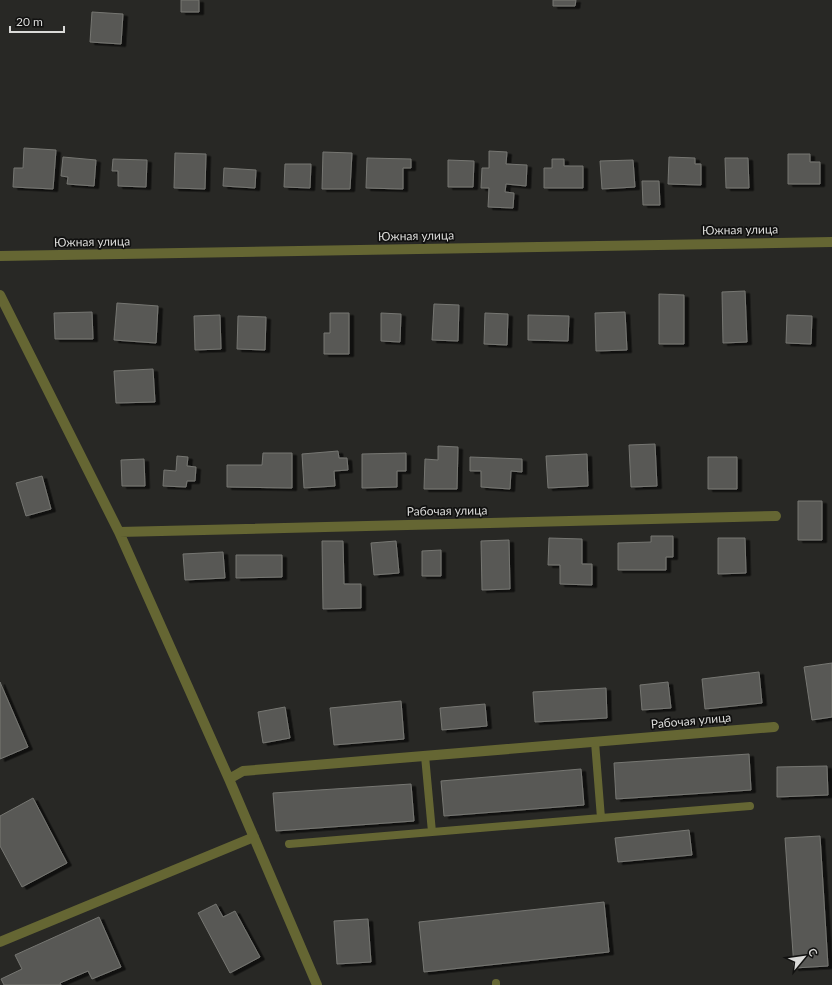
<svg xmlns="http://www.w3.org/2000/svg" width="832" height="985" font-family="Lato,sans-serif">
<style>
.building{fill:#585955;stroke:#767672;filter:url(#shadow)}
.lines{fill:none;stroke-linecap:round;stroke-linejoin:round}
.lane{stroke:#656633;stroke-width:8}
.street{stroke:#656633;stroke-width:10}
.labels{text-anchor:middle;stroke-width:3.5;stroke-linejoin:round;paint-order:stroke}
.street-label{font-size:12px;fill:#dadad8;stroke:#111110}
</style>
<defs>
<filter id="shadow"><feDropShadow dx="4.5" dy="2.5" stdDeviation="0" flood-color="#0009"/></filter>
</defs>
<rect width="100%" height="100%" fill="#282825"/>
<!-- building -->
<path class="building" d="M181 0H199V12H181Z
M553 0H576L575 6H553Z
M92 12 123 14 121 44 90 42Z
M24 148 56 150 53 189 13 187 14 168H23Z
M489 151 507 152 506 164 527 165 526 186 506 184 505 192 514 193 513 208 488 207 489 188H481L482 168H489Z
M323 152 352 153 350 189H322Z
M175 153 206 154 205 189 174 188Z
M788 154H810V162H820V184H788Z
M63 157 96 160 94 186 67 184 68 177 61 176Z
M669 157 695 158V164H701V185L668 184Z
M367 158 411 159V168H403V189L366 188Z
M725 158H748L749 188H726Z
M113 159 147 160 146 187 118 186V171H112Z
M552 159H564V166H583V188H544V168H552Z
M448 160 474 161 473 187H448Z
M633 160 635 187 602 189 600 161Z
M285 164H311L310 188 284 187Z
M224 168 256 170 255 188 223 186Z
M642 181H659L660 205H643Z
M745 291 747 342 723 343 722 292Z
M659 294 684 295V344H659Z
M117 303 158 306 156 343 114 340Z
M434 304 459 305 458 341 432 340Z
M92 312 93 339H55L54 313Z
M625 312 627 350 596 351 595 313Z
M330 313H349V354H324V333H330Z
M381 313 401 314 400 342 381 341Z
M485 313 508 314 507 345 484 344Z
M220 315 221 349 195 350 194 316Z
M528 315 569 316 568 341 528 340Z
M787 315 812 316 811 344 786 343Z
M238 316 266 317 265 350 237 349Z
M153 369 155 402 116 403 114 371Z
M655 444 657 486 631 487 629 445Z
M438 446 458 447 457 489H424L425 459 438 460Z
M338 451 339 458H347L348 470 334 471 335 486 304 488 302 454Z
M263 453H292V488L227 487V465H262Z
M406 453V471H397V487L362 488V454Z
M587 454 588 486 548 488 546 456Z
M177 456 188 457 187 466 196 467 195 481H187L186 487 163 486 164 470 176 471Z
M470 457 522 459V472L511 471 510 489 481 487V471H470Z
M708 457H737V489H708Z
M144 459 145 486H122L121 460Z
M42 476 51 509 26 516 16 483Z
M798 501H822V540H798Z
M651 536H673V557H666V570H618V543L651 542Z
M549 538 582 539V564H592V585L560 584V565H548Z
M718 538H745L746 573 718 574Z
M509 540 510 589 482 590 481 541Z
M322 541H343L344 584H361V608L323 609Z
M396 541 399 573 374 575 371 543Z
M441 550V576H422V551Z
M223 552 225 578 185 580 183 554Z
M236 555H282V577L236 578Z
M832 663V717L812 720 804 667Z
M759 672 762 703 705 709 702 679Z
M0 682 28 747 0 759Z
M668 682 671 708 642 710 640 685Z
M606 688 607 718 535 722 533 692Z
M401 701 404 739 334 745 330 708Z
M485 704 487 726 442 730 440 708Z
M285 707 290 738 263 743 258 712Z
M749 754 751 790 616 799 614 763Z
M827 766 828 795 777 797V767Z
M581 769 584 805 444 816 441 781Z
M411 784 414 821 276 831 273 793Z
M33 798 67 863 22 887 0 846V816Z
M689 830 692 855 618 862 615 838Z
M820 836 828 966 794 968 785 838Z
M604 902 609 952 424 972 419 922Z
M216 904 223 917 235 911 260 957 230 973 198 913Z
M99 917 121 967 92 979 88 971 60 983 61 985H4L1 979 22 969 15 955Z
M368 919 371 962 337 964 334 921Z"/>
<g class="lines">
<!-- lane -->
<path class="lane" d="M595 742 601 818
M425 756 432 832
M289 844 601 818 750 806
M496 985V983"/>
<!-- street -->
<path class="street" d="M0 256 832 242
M0 295 119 532 229 779 317 985
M119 532 776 516
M229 779 243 771 774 727
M0 942 254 837"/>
</g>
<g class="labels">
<!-- street labels -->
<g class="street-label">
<text transform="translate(740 230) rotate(-1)" y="4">Южная улица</text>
<text transform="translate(416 236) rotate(-1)" y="4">Южная улица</text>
<text transform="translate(92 242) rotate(-1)" y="4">Южная улица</text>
<text transform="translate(447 511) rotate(-1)" y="4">Рабочая улица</text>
<text transform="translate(691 721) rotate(-5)" y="4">Рабочая улица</text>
</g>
</g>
<!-- north arrow -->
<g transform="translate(804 957) rotate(61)" stroke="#111110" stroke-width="3" paint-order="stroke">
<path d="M0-3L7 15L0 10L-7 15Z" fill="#dadad8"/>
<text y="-6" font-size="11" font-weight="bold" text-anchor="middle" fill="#dadad8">С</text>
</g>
<!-- scale -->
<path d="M10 26v6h54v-6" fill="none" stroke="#dadad8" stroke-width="2"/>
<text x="16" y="26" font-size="12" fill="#dadad8" stroke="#111110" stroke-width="3" paint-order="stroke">20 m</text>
</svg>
